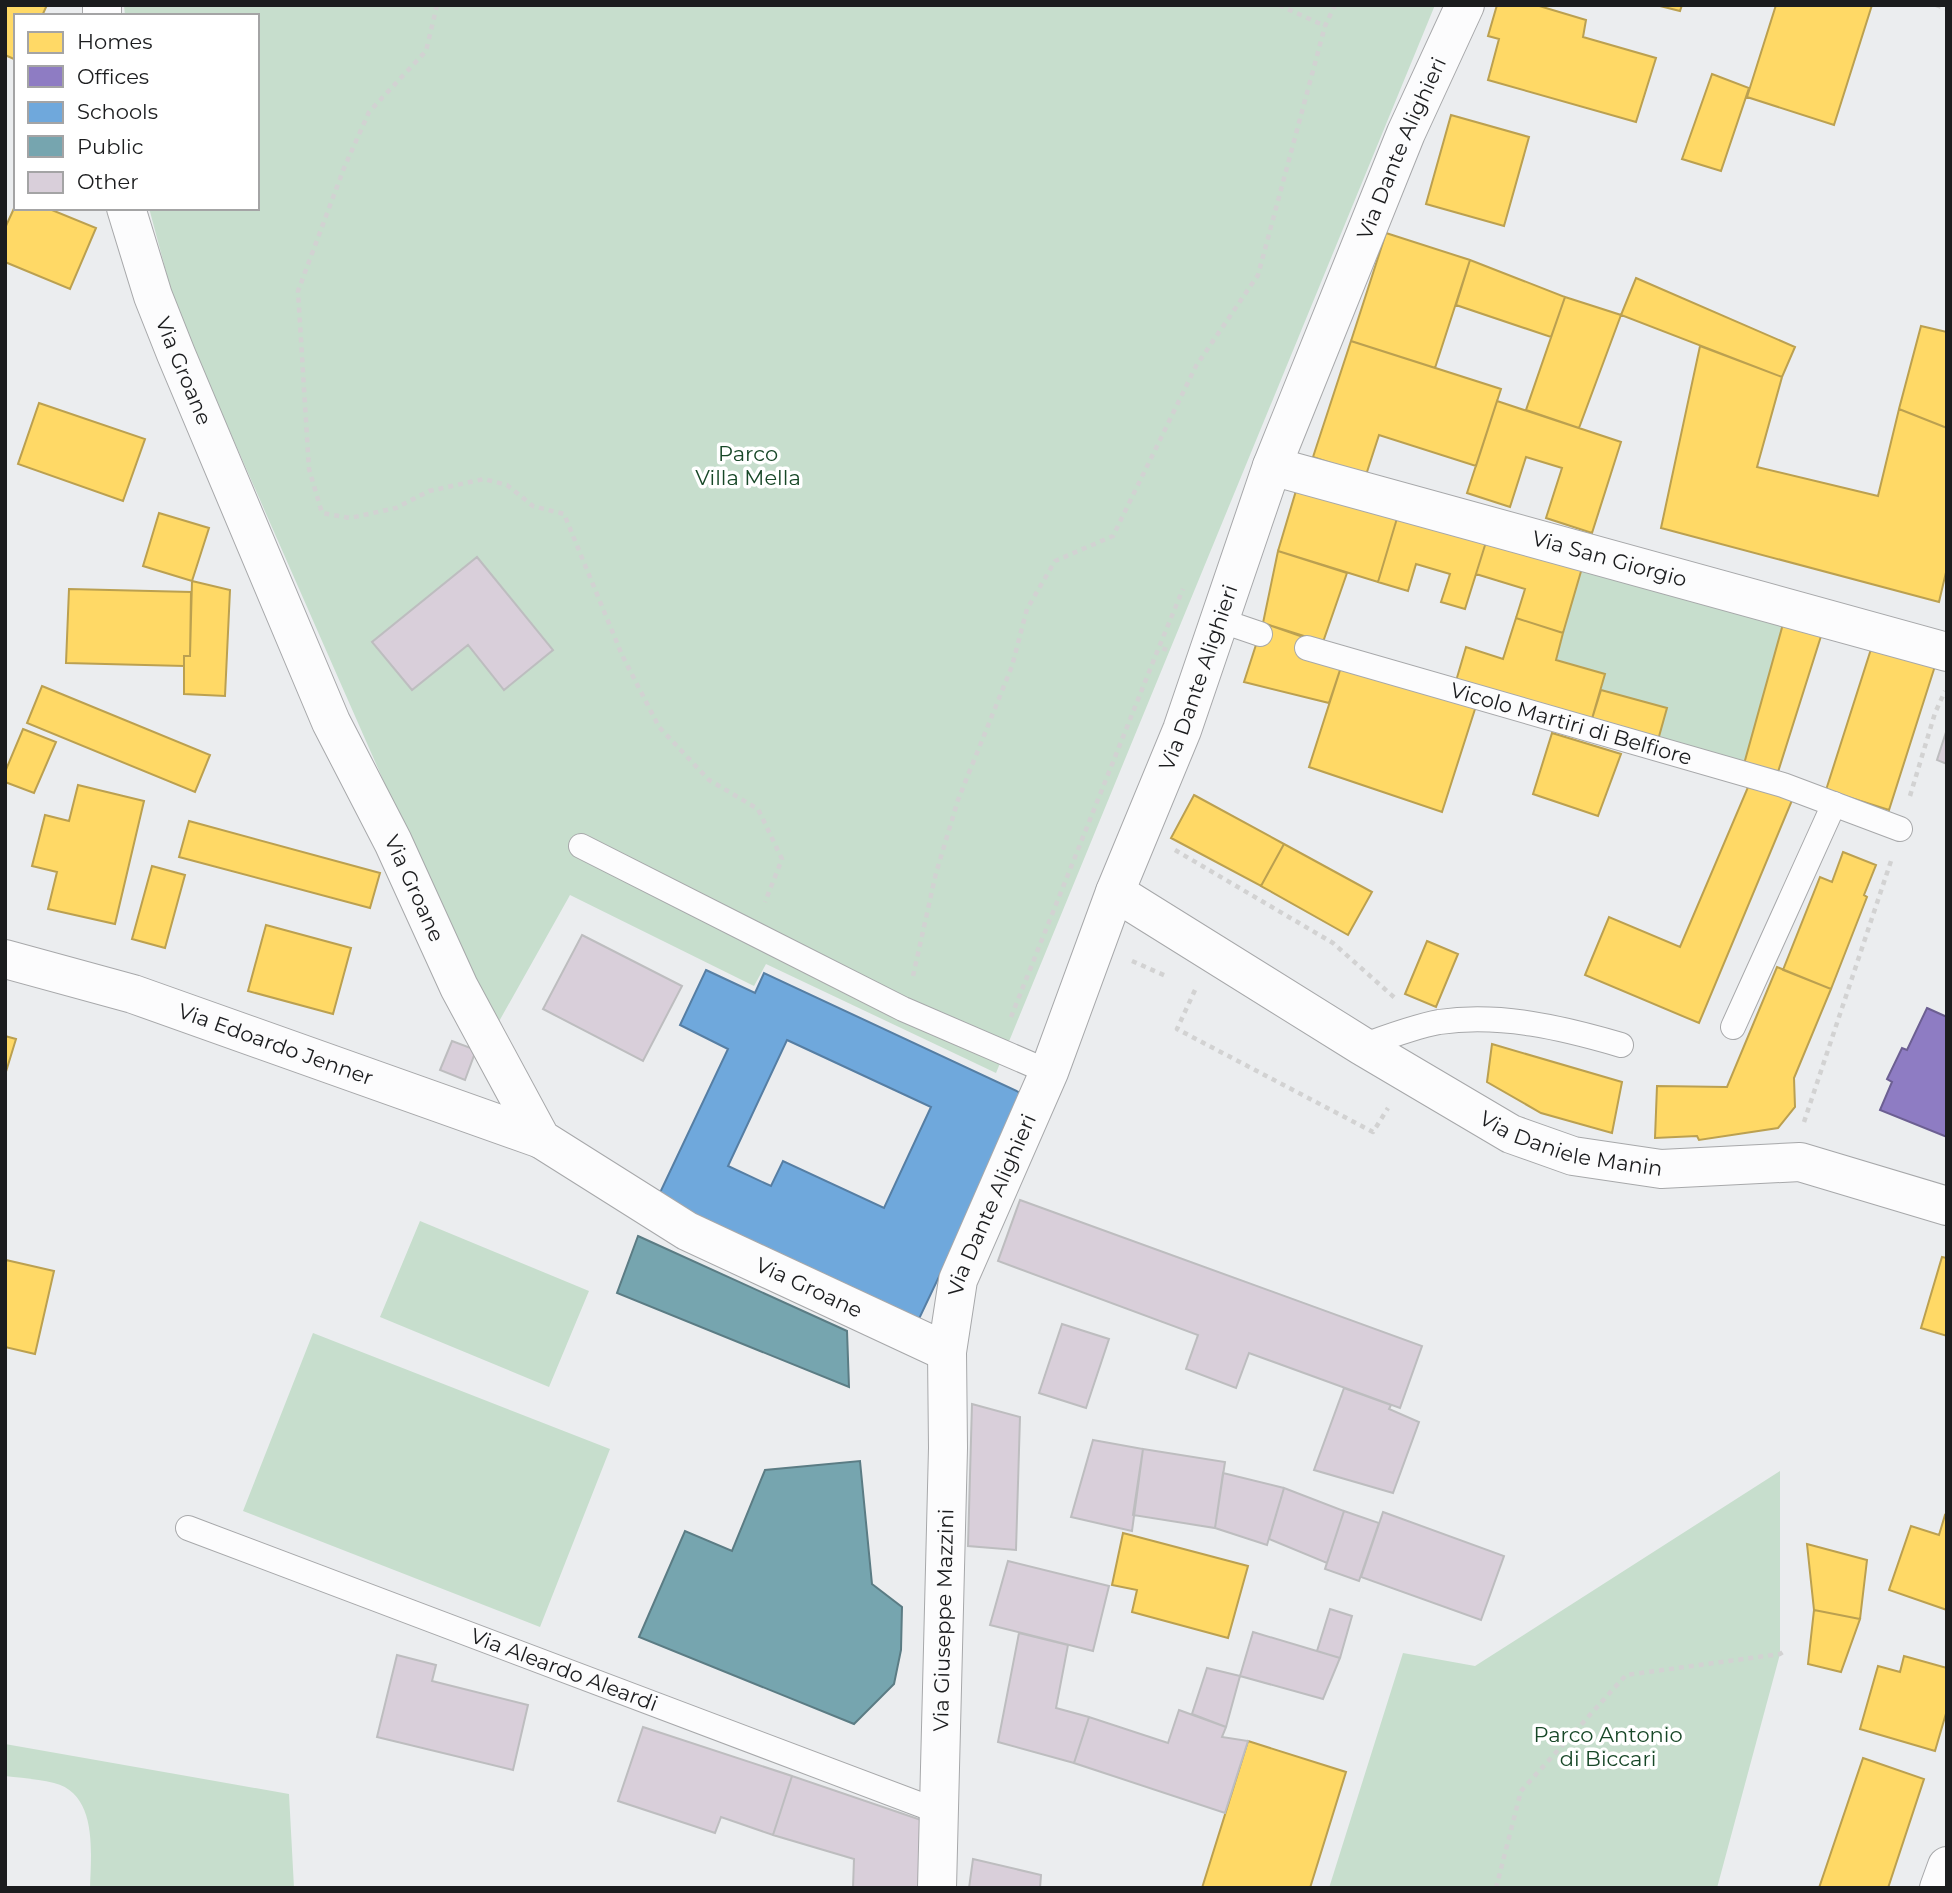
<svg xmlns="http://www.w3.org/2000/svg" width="1952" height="1893" font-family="Montserrat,sans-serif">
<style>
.green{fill:#c7decd}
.homes{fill:#ffd966;stroke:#bba050;stroke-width:2}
.offices{fill:#8e7cc3;stroke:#6c5f92;stroke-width:2}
.schools{fill:#6fa8dc;stroke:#567ea3;stroke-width:2;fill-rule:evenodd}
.public{fill:#76a5af;stroke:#5b7c84;stroke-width:2}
.building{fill:#d9cfda;stroke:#bdbdbf;stroke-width:2}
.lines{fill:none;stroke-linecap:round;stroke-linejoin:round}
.lane-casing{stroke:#a7a8aa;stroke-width:26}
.street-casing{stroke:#a7a8aa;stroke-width:40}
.secondary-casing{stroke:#a7a8aa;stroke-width:40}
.path{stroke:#d2d2d2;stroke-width:4.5;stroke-dasharray:5 5;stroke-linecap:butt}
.lane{stroke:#fcfcfd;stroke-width:24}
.street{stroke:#fcfcfd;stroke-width:38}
.secondary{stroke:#fcfcfd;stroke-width:38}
.labels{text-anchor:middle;stroke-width:7;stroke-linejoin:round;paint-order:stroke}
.street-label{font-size:21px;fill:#1b1c1e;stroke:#fff}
.park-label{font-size:21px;fill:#184828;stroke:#fff}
</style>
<rect width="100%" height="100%" fill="#ebedef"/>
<!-- green -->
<path class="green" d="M124 5H1435L996 1073 766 964 754 986 570 895 497 1025 395 807 176 309 149 208H257V16H125Z
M1582 568 1783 624 1744 764 1658 740 1667 708 1601 690 1605 674 1556 660Z
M420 1221 589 1291 549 1387 380 1317Z
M313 1333 610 1449 540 1627 243 1511Z
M1780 1471V1654L1717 1888H1329L1403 1653 1475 1666Z
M5 1744 289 1794 294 1888H90C91 1853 98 1794 54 1783 38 1779 21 1778 5 1776Z"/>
<!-- homes -->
<path class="homes" d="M5 5H47L42 16H16V60L5 55Z
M1497 5H1536L1586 20 1583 37 1656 58 1636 122 1488 80 1499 39 1488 36Z
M1656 5H1682L1680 11Z
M1776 5H1872L1834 125 1747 97Z
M1712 74 1749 88 1721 171 1682 159Z
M1451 115 1529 137 1504 226 1426 204Z
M16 204V208H47L96 228 70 289 5 262V228Z
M1386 233 1470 260 1435 368 1351 341Z
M1470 260 1565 297 1551 337 1456 305Z
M1636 278 1795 347 1782 377 1621 315Z
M1565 297 1621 315 1579 428 1526 410Z
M1921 326 1947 332V428L1899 409Z
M1351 341 1501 389 1476 466 1379 435 1366 475 1313 457Z
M1700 346 1782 377 1757 467 1878 496 1899 409 1947 428V568L1939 602 1661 528Z
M1497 401 1621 442 1592 533 1546 518 1562 468 1526 457 1510 507 1467 493Z
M39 403 145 439 123 501 18 464Z
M1298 484 1398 515 1378 582 1278 551Z
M159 513 209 528 192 581 143 566Z
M1398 515 1486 542 1465 609 1441 602 1450 574 1416 564 1408 591 1378 582Z
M1486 542 1582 568 1563 633 1516 618 1525 589 1476 574Z
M1278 551 1347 573 1323 642 1263 623Z
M192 581 230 590 225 696 184 694V656H190Z
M69 589 191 592 190 656H184V666L66 663Z
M1516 618 1563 633 1556 660 1605 674 1591 722 1456 681 1466 647 1503 659Z
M1263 623 1309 639 1342 664 1329 703 1244 682Z
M1783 624 1822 633 1778 772 1744 764Z
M1872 646 1935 666 1889 810 1826 790Z
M1342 664 1476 706 1442 812 1309 767Z
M42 686 210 755 195 792 27 723Z
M1601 690 1667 708 1658 740 1591 722Z
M23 729 56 742 34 793 5 782V772Z
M1552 733 1621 754 1598 816 1533 794Z
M1751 780 1793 798 1699 1023 1585 975 1609 917 1680 947Z
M78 785 144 801 115 924 48 909 57 872 32 866 45 815 69 821Z
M1194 795 1284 844 1261 886 1171 838Z
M189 821 380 873 370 908 179 857Z
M1284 844 1372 892 1348 935 1261 886Z
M1843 852 1876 865 1864 895 1867 897 1831 989 1783 970 1820 877 1832 882Z
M152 866 185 875 165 948 132 939Z
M266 925 351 948 333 1014 248 991Z
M1427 941 1458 954 1436 1007 1405 994Z
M1777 967 1831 989 1794 1078 1795 1107 1778 1128 1699 1140 1697 1136 1655 1138 1657 1086 1727 1087Z
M5 1036 16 1039 5 1075Z
M1492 1044 1622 1082 1612 1133 1541 1113 1487 1082Z
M1942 1257 1947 1258V1336L1921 1328Z
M6 1260 54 1271 35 1354 5 1347Z
M1945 1515 1947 1516V1610L1889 1590 1911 1526 1939 1535Z
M1123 1533 1248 1566 1228 1638 1132 1612 1137 1590 1112 1585Z
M1807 1544 1867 1560 1860 1619 1814 1610Z
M1814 1610 1860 1619 1841 1672 1808 1664Z
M1904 1656 1947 1668V1710L1935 1751 1860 1729 1878 1666 1900 1672Z
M1248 1741 1346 1772 1310 1888H1202Z
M1863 1758 1924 1779 1888 1888H1819Z"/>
<!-- offices -->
<path class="offices" d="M1927 1008 1947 1017V1137L1880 1110 1892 1082 1887 1079 1902 1048 1907 1050Z"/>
<!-- schools -->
<path class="schools" d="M706 970 755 993 764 973 1025 1095 918 1321 657 1199 728 1049 680 1025ZM787 1040 931 1107 884 1208 783 1161 771 1186 728 1166Z"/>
<!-- public -->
<path class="public" d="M638 1236 847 1331 849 1387 617 1293Z
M860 1461 872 1584 902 1607 901 1650 894 1684 854 1724 639 1637 685 1531 732 1551 765 1470Z"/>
<!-- building -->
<path class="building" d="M477 557 553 650 504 690 468 645 412 690 372 642Z
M1947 729V764L1937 760Z
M582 935 682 986 643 1061 543 1009Z
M452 1041 476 1050 465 1080 440 1070Z
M1020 1200 1422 1346 1400 1408 1249 1353 1236 1388 1186 1369 1198 1335 998 1261Z
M1062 1324 1109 1339 1086 1408 1039 1393Z
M1344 1388 1391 1405 1389 1409 1419 1422 1393 1493 1314 1470Z
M972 1404 1020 1417 1016 1550 968 1546Z
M1093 1440 1143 1449 1132 1531 1071 1517Z
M1143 1449 1225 1462 1215 1528 1133 1515Z
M1223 1473 1284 1488 1267 1545 1215 1528Z
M1284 1488 1344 1511 1327 1563 1269 1539Z
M1344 1511 1379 1523 1359 1581 1325 1569Z
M1383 1512 1504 1556 1481 1620 1361 1577Z
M1008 1561 1109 1586 1093 1651 990 1625Z
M1330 1609 1352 1616 1340 1658 1317 1651Z
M1253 1632 1340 1658 1323 1699 1240 1676Z
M1019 1633 1068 1645 1056 1708 1089 1717 1074 1763 998 1742Z
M397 1655 436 1665 432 1681 528 1705 513 1770 377 1737Z
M1207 1668 1240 1676 1226 1727 1192 1714Z
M1179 1710 1226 1727 1222 1737 1248 1741 1225 1813 1074 1763 1089 1717 1168 1743Z
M643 1727 792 1776 773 1835 721 1817 715 1833 618 1801Z
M792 1776 924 1821 921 1888H853L854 1859 773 1835Z
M973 1859 1041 1875 1040 1888H969Z"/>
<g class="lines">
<defs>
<g id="lane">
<path d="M1219 620 1260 634"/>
<path id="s1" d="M1307 648 1783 785 1900 829"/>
<path d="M581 846 903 1009 1049 1072"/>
<path d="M1733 1027 1834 804"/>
<path d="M1362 1046C1387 1037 1413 1027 1439 1022 1501 1013 1563 1028 1621 1045"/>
<path id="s2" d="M188 1528 940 1812"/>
</g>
<g id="street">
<path d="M102 5V16"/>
<path id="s3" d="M126 208 153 296 176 354 331 722 393 842 459 987 541 1139 687 1231 947 1352"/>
<path id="s4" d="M1272 466 1947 652"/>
<path id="s5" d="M1115 892 1362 1046 1511 1134 1573 1156 1661 1169 1800 1162 1947 1206"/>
<path id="s6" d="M5 959 133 994 541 1139"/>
<path d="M1939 1888 1947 1866"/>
</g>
<g id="secondary">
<path id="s7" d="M937 1888 948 1448 947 1352 958 1280 1049 1072 1115 892 1182 730 1272 466 1406 133 1465 5"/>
</g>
</defs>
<!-- lane casing -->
<use href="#lane" class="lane-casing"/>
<!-- street casing -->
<use href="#street" class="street-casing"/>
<!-- secondary casing -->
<use href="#secondary" class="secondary-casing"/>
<!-- path -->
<path class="path" d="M437 5 426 51 369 112 344 168 298 291 309 469 322 513 350 518 396 508 429 491 484 479 507 485 533 506 564 514 622 655 659 727 709 780 758 809 782 859 765 902
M1279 5 1325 26
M1936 5 1947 9
M1167 650 1159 647 1183 589
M1910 796 1935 713 1945 691
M1175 850 1333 943 1396 999
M1132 961 1166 976
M913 976 936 873 958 800 1012 666 1027 609 1055 561 1113 536 1196 366 1258 275 1325 26 1335 5
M1195 990 1177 1029 1373 1132 1388 1108
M1011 1017 1159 647
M1804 1122 1891 861
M1496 1888 1521 1791 1626 1675 1780 1654 1786 1650"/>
<!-- lane -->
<use href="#lane" class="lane"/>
<!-- street -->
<use href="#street" class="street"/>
<!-- secondary -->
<use href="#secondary" class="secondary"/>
</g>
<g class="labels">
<!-- street labels -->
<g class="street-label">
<text dy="7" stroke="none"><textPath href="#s7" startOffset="1825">Via Dante Alighieri</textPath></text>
<text dy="7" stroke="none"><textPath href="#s3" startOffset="173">Via Groane</textPath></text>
<text dy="7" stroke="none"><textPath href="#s4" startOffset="350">Via San Giorgio</textPath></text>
<text dy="7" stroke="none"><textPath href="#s7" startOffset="1258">Via Dante Alighieri</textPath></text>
<text dy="7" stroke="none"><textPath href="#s1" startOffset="275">Vicolo Martiri di Belfiore</textPath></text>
<text dy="7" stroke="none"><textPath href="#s3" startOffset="740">Via Groane</textPath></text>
<text dy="7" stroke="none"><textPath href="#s6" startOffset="284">Via Edoardo Jenner</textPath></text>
<text dy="7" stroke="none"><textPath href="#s5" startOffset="525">Via Daniele Manin</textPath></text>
<text dy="7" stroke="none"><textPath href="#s7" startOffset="691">Via Dante Alighieri</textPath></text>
<text dy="7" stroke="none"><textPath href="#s3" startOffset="1328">Via Groane</textPath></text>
<text dy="7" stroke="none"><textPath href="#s7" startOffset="268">Via Giuseppe Mazzini</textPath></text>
<text dy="7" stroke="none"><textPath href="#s2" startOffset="402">Via Aleardo Aleardi</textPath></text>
</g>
<!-- park labels -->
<g class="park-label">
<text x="748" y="461">Parco<tspan x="748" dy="24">Villa Mella</tspan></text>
<text x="1608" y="1742">Parco Antonio<tspan x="1608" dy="24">di Biccari</tspan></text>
</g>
</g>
<!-- border -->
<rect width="1952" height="1893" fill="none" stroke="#1b1c1e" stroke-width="14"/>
<!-- legend -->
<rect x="14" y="14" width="245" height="196" fill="#ffffff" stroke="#a4a4a5" stroke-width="2"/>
<rect x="28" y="32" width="35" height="21" fill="#ffd966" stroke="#a4a4a5" stroke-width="2"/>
<text x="77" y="49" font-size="21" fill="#1b1c1e">Homes</text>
<rect x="28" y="66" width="35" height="21" fill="#8e7cc3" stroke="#a4a4a5" stroke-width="2"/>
<text x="77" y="84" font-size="21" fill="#1b1c1e">Offices</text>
<rect x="28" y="102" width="35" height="21" fill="#6fa8dc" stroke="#a4a4a5" stroke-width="2"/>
<text x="77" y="119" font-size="21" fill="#1b1c1e">Schools</text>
<rect x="28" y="136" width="35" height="21" fill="#76a5af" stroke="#a4a4a5" stroke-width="2"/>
<text x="77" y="154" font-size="21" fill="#1b1c1e">Public</text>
<rect x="28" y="172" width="35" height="21" fill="#d9cfda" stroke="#a4a4a5" stroke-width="2"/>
<text x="77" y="189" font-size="21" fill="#1b1c1e">Other</text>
</svg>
